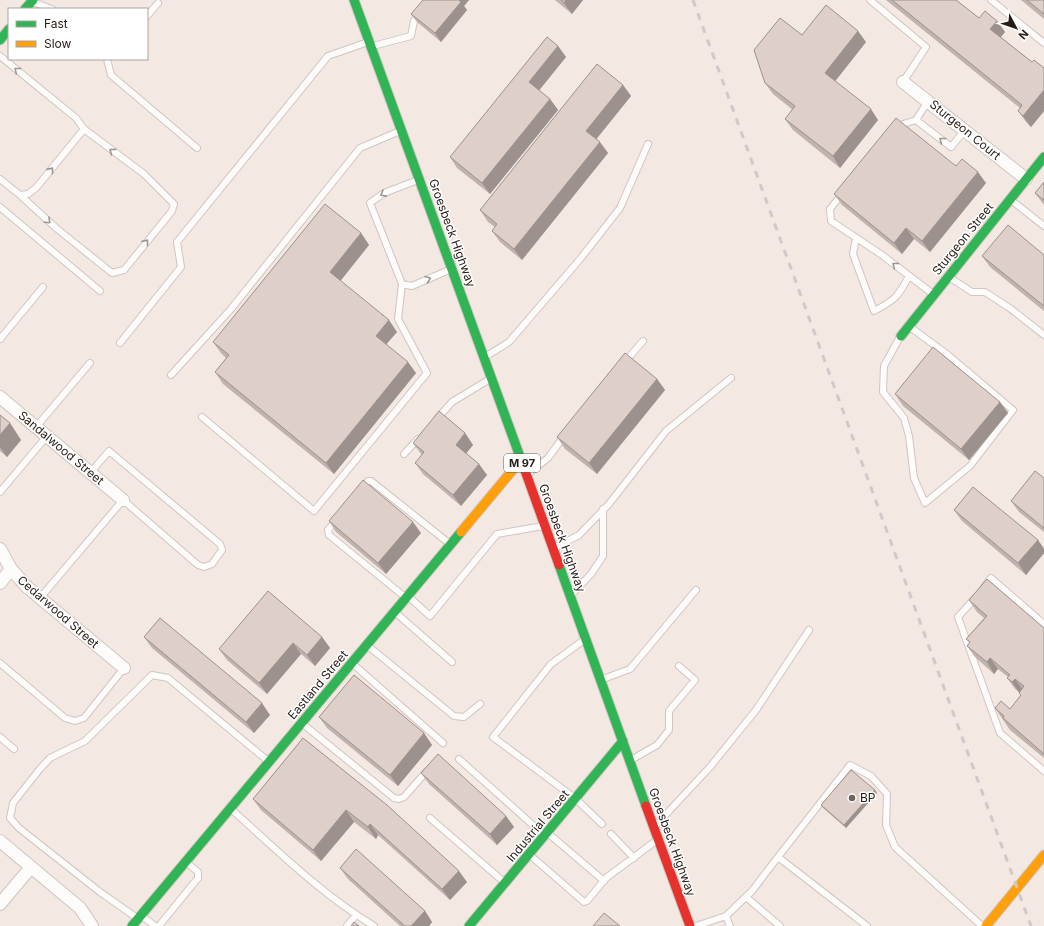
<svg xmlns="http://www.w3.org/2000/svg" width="1044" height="926" font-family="Inter,sans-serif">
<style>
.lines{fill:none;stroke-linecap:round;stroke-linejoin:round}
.lane-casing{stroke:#d1c5c0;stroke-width:8}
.street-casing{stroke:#d1c5c0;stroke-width:14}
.fast-casing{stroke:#d1c5c0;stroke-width:11}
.slow-casing{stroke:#d1c5c0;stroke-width:11}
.jam-casing{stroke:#d1c5c0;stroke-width:11}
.lane{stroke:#fdfcfb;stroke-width:6}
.street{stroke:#fdfcfb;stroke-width:12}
.fast{stroke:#30b455;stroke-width:9}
.slow{stroke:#ff9f0a;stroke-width:9}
.jam{stroke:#e5322d;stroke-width:9}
.rail{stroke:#cfcac9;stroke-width:3;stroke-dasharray:7 7;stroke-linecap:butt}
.wall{fill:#c0b2ad}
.shaded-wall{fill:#9c918d}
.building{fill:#dfcfc9;stroke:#9c918d}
.oneway{stroke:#9d9794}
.poi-dot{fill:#6f635d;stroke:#fff;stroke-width:1.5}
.labels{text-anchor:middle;stroke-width:3;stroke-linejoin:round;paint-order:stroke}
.shield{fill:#fff;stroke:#685f5b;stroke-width:1}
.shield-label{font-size:11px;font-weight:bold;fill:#271b15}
.street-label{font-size:12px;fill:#271b15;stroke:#fff}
.poi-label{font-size:12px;fill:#271b15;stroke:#fff;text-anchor:start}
</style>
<rect width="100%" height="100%" fill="#f4e8e3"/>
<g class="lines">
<defs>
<path id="lane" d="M870 0 926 47 903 82
M991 0 1044 43
M33 2 52 9
M147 16 158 3
M373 46 411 36 414 21 430 0
M0 56 76 118 84 129 36 188 28 194 20 195 0 179
M107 59 111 75 197 148
M916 120 951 147 965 130
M897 126 916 120 928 101
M418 180 384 193 370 203 402 284 412 286 449 270
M842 194 830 209 831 221 882 255 933 294
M20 195 56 228 112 273 124 270 172 211 174 204 144 174 84 129
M1011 200 1044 226
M0 207 100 291
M856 238 853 254 874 311C895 300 898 297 909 276
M949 277 972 292H985L1011 309 1044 335
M900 337 884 366 883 392 904 418 909 436 914 478 925 503 970 466 1013 410 948 355 910 327
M0 339 43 287
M120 343 181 267 177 242 328 56 368 42
M485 357 509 342 581 258 620 208 648 144
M624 363 643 341
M171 375 231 309 360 148 400 131
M202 417 314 511 427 373 398 319 402 284
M437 419 452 402 490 379
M36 427 90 363
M404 454 418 439
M529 473 548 458 564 436
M362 489 368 481H371L450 544
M0 492 47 436
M337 519 328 530 329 535 405 597
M556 547 579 535 609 504 666 431 731 378
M984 587 991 578 1044 624
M573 593 591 574 603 556V509
M409 597 430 616 497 534 543 526
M976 597 958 617 1000 733 1044 771
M40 598 123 500 198 565 204 567 212 564 222 550 220 544 109 451 90 473
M396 613 452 662
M584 640 551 664 493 737 576 799 602 824
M368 646 454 716 464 717 480 704
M0 663 65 718 75 721 84 718 124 668
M353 664 443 743
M603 679 630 669 696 590
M303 724 394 798 399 799 404 797 427 771
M0 737 14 749
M459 759 544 835
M631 760 657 745 669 730V711L695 680 679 666
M231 809C277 850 321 894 374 926
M430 818 504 882
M656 825 710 767 756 710 809 630
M549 834 604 881
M611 834 634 858
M531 856 584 902 587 901 606 878 657 840
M778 857 850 765 871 776 887 794 886 825 895 847 982 926
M746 897 780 926
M142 916 155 926
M726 916 730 926
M137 918 100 892 19 828 10 818 13 803 39 770 50 758 85 741 152 675 168 678 268 761
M159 926 198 878V872L186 862
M347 926 356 915
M696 926 726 916 752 891 778 857 867 926"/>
<path id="street" d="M903 82 1026 179
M0 397 123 500
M0 549 11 569 27 587 124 668
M0 583 11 569
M0 841 80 908 92 926
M0 904 31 867"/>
<path id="fast" d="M354 0 523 465
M25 9 33 0
M0 40 9 29
M901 336 1044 157
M559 565 646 806
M132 926 461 532
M469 926 623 741"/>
<path id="slow" d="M461 532 521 460
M986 926 1044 855"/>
<path id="jam" d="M523 465 559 565
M646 806 690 926"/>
</defs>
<!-- lane casing -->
<use href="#lane" class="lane-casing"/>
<!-- street casing -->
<use href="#street" class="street-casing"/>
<!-- fast casing -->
<use href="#fast" class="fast-casing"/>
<!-- slow casing -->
<use href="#slow" class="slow-casing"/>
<!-- jam casing -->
<use href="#jam" class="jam-casing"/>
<!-- lane -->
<use href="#lane" class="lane"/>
<!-- street -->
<use href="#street" class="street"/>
<!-- fast -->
<use href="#fast" class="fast"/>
<!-- slow -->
<use href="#slow" class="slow"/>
<!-- jam -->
<use href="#jam" class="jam"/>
<!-- rail -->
<path class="rail" d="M693 0 1031 926"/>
</g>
<!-- wall -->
<path class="wall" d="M423 0H469L464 6 467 10 441 42 417 22 411 14Z
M555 0H583L572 14Z
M886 0H956L979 18 997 21 1005 32 1001 37 1032 62 1044 68V111L1031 127 1026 122 1018 111 1020 108Z
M1021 0H1044V19Z
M802 35 866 42 835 81 878 120 840 168 793 130 785 119 793 110 773 94 765 83Z
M558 46 566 57 539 90 550 99 558 110 490 194 457 168 450 157Z
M623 85 631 96 596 139 608 153 522 260 500 242 492 231 495 227 488 222 480 210Z
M956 166 986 183 930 252 914 239 902 254 842 205 834 194Z
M1044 182V205L1035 193Z
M361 233 369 245 340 281 397 332 386 344 416 373 334 474 223 384 215 372 226 358 221 353 213 342Z
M1044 255V311L990 267 982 256Z
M657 379 665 390 597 474 565 449 557 437Z
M895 394 1000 402 1008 413 969 460 903 406Z
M0 415 10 423 21 440 7 457 0 451Z
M465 433 473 445 466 453 487 475 461 506 423 474 415 463 422 455 413 443Z
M1044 478V532L1019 512 1011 501Z
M954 510 1038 540 1044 549V553L1026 575 962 521Z
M329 521 421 533 386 574 336 532Z
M969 600 1044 628V758L1010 730 995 708 1010 709 1021 695 1019 692 1015 689 1007 678 1008 677 998 669 994 674 975 657 967 646 970 643 966 639 984 618 977 612Z
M144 637 270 715 254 733 152 648Z
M322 637 330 648 315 666 301 654 267 694 227 660 219 649Z
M319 717 424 733 432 745 398 786 327 728Z
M303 738 467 882 450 900 378 835 376 839 354 822 321 861 261 810 253 799Z
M421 773 506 816 514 827 497 845 429 784Z
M875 790 877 793 846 828 823 808 821 805Z
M340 868 425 911 432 922 429 926H400L348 879Z"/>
<!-- shaded-wall -->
<path class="shaded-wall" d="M458 0H469L464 6 467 10 441 42 435 33Z
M566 0H583L572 14 564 3Z
M997 21 1005 32 998 40 990 29Z
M858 31 866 42 833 84 825 73Z
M558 46 566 57 537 93 529 82Z
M623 85 631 96 594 142 586 131Z
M1044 90V111L1031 127 1023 116Z
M550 99 558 110 490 194 482 183Z
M871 109 878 120 840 168 833 156Z
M600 142 608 153 522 260 514 249Z
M978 172 986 183 930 252 922 241Z
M906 228 914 239 902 254 894 243Z
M361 233 369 245 338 284 330 272Z
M389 320 397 332 384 347 376 336Z
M408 362 416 373 334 474 326 463Z
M657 379 665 390 597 474 589 463Z
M1000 402 1008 413 969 460 961 449Z
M10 423 21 440 7 457 0 447V435Z
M465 433 473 445 464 456 456 445Z
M479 464 487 475 461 506 453 495Z
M413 522 421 533 386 574 378 563Z
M1038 540 1044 549V553L1026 575 1018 563Z
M322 637 330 648 315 666 307 655Z
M293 643 301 654 267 694 259 683Z
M990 658 998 669 994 674 987 662Z
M1015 679 1023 690 1020 694 1012 682Z
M262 703 270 715 254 733 246 722Z
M424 733 432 745 398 786 390 775Z
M875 790 877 793 846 828 844 825Z
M346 810 354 822 321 861 313 850Z
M506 816 514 827 497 845 490 834Z
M370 824 378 835 376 839 368 827Z
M459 871 467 882 450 900 442 889Z
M425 911 432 922 429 926H411Z"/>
<!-- building -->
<path class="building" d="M423 0H459L461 2 435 33 411 14Z
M561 0H566L564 3Z
M892 0H956L979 18 985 11 997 21 990 29 1032 62 1034 60 1044 68V90L1023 116 1018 111 1022 105Z
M1027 0H1044V14Z
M826 5 858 31 825 73 871 109 833 156 785 119 795 106 765 83 754 50 780 18 802 35Z
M547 37 558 46 529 82 550 99 482 183 450 157Z
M597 64 623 85 586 131 600 142 514 249 492 231 497 224 480 210Z
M896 118 956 166 962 159 978 172 922 241 906 228 894 243 834 194Z
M1044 182V200L1035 193Z
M325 204 361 233 330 272 389 320 376 336 408 362 326 463 215 372 229 355 213 342Z
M1008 225 1044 255V306L982 256Z
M933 347 1000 402 961 449 895 394Z
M625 353 657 379 589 463 557 437Z
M439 411 465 433 456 445 479 464 453 495 415 463 424 452 413 443Z
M0 415 10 423 0 435Z
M1035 471 1044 478V528L1011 501Z
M363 480 413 522 378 563 329 521Z
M973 487 1038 540 1018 563 954 510Z
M987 579 1044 628V754L1003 718 1004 716 995 708 1001 701 1010 709 1021 695 1019 693 1024 686 1015 679 1012 682 1007 678 1010 675 990 658 987 662 967 646 970 642 966 639 987 616 969 600Z
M268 591 322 637 307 655 293 643 259 683 219 649Z
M160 618 262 703 246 722 144 637Z
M354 675 424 733 390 775 319 717Z
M303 738 387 805 459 871 442 889 370 824 368 827 346 810 313 850 253 799Z
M438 754 506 816 490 834 421 773Z
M851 770 875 790 844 825 821 805Z
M356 849 425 911 411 926H405L340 868Z
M604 913 620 926H593Z
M354 922 359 926H351Z"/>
<!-- one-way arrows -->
<defs><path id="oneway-chevron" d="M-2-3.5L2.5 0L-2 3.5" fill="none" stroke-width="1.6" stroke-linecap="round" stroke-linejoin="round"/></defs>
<g class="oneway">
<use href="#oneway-chevron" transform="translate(17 70) rotate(-141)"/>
<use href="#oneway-chevron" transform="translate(942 140) rotate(-142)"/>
<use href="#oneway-chevron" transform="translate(112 151) rotate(-143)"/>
<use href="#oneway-chevron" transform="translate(51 170) rotate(-51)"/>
<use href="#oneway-chevron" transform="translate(383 194) rotate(151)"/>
<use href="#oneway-chevron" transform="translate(48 221) rotate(43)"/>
<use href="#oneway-chevron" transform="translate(146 242) rotate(-51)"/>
<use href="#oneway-chevron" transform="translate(895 265) rotate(-142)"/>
<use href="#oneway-chevron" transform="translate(428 279) rotate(-22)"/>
</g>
<!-- markers -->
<circle class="poi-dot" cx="852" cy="798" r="4"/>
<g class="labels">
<!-- shield labels -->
<rect class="shield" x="504" y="454" width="36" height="18" rx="3"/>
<g class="shield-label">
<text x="522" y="467">M 97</text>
</g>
<!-- street labels -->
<g class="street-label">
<text transform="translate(965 130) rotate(39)" y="4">Sturgeon Court</text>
<text transform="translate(452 233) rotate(70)" y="4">Groesbeck Highway</text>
<text transform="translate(963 239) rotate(-51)" y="4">Sturgeon Street</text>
<text transform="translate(61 448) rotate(40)" y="4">Sandalwood Street</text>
<text transform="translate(562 538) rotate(70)" y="4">Groesbeck Highway</text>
<text transform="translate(58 612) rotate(41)" y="4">Cedarwood Street</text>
<text transform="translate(318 685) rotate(-50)" y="4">Eastland Street</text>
<text transform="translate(538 826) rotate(-50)" y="4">Industrial Street</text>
<text transform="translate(672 842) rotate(70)" y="4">Groesbeck Highway</text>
</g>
<!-- poi labels -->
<g class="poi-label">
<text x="860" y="802">BP</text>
</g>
</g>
<!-- legend -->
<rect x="8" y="8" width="140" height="52" fill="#ffffff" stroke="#a9a4a1"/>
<rect x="16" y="21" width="20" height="6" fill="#30b455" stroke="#a9a4a1"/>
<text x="44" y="28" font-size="12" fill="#271b15">Fast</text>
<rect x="16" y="41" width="20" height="6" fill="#ff9f0a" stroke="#a9a4a1"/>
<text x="44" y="48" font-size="12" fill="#271b15">Slow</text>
<!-- north arrow -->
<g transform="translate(1016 28) rotate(131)" stroke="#ffffff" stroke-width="3" paint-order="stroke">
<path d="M0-3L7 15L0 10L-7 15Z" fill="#271b15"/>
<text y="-6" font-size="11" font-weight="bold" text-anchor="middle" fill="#271b15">N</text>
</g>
</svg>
